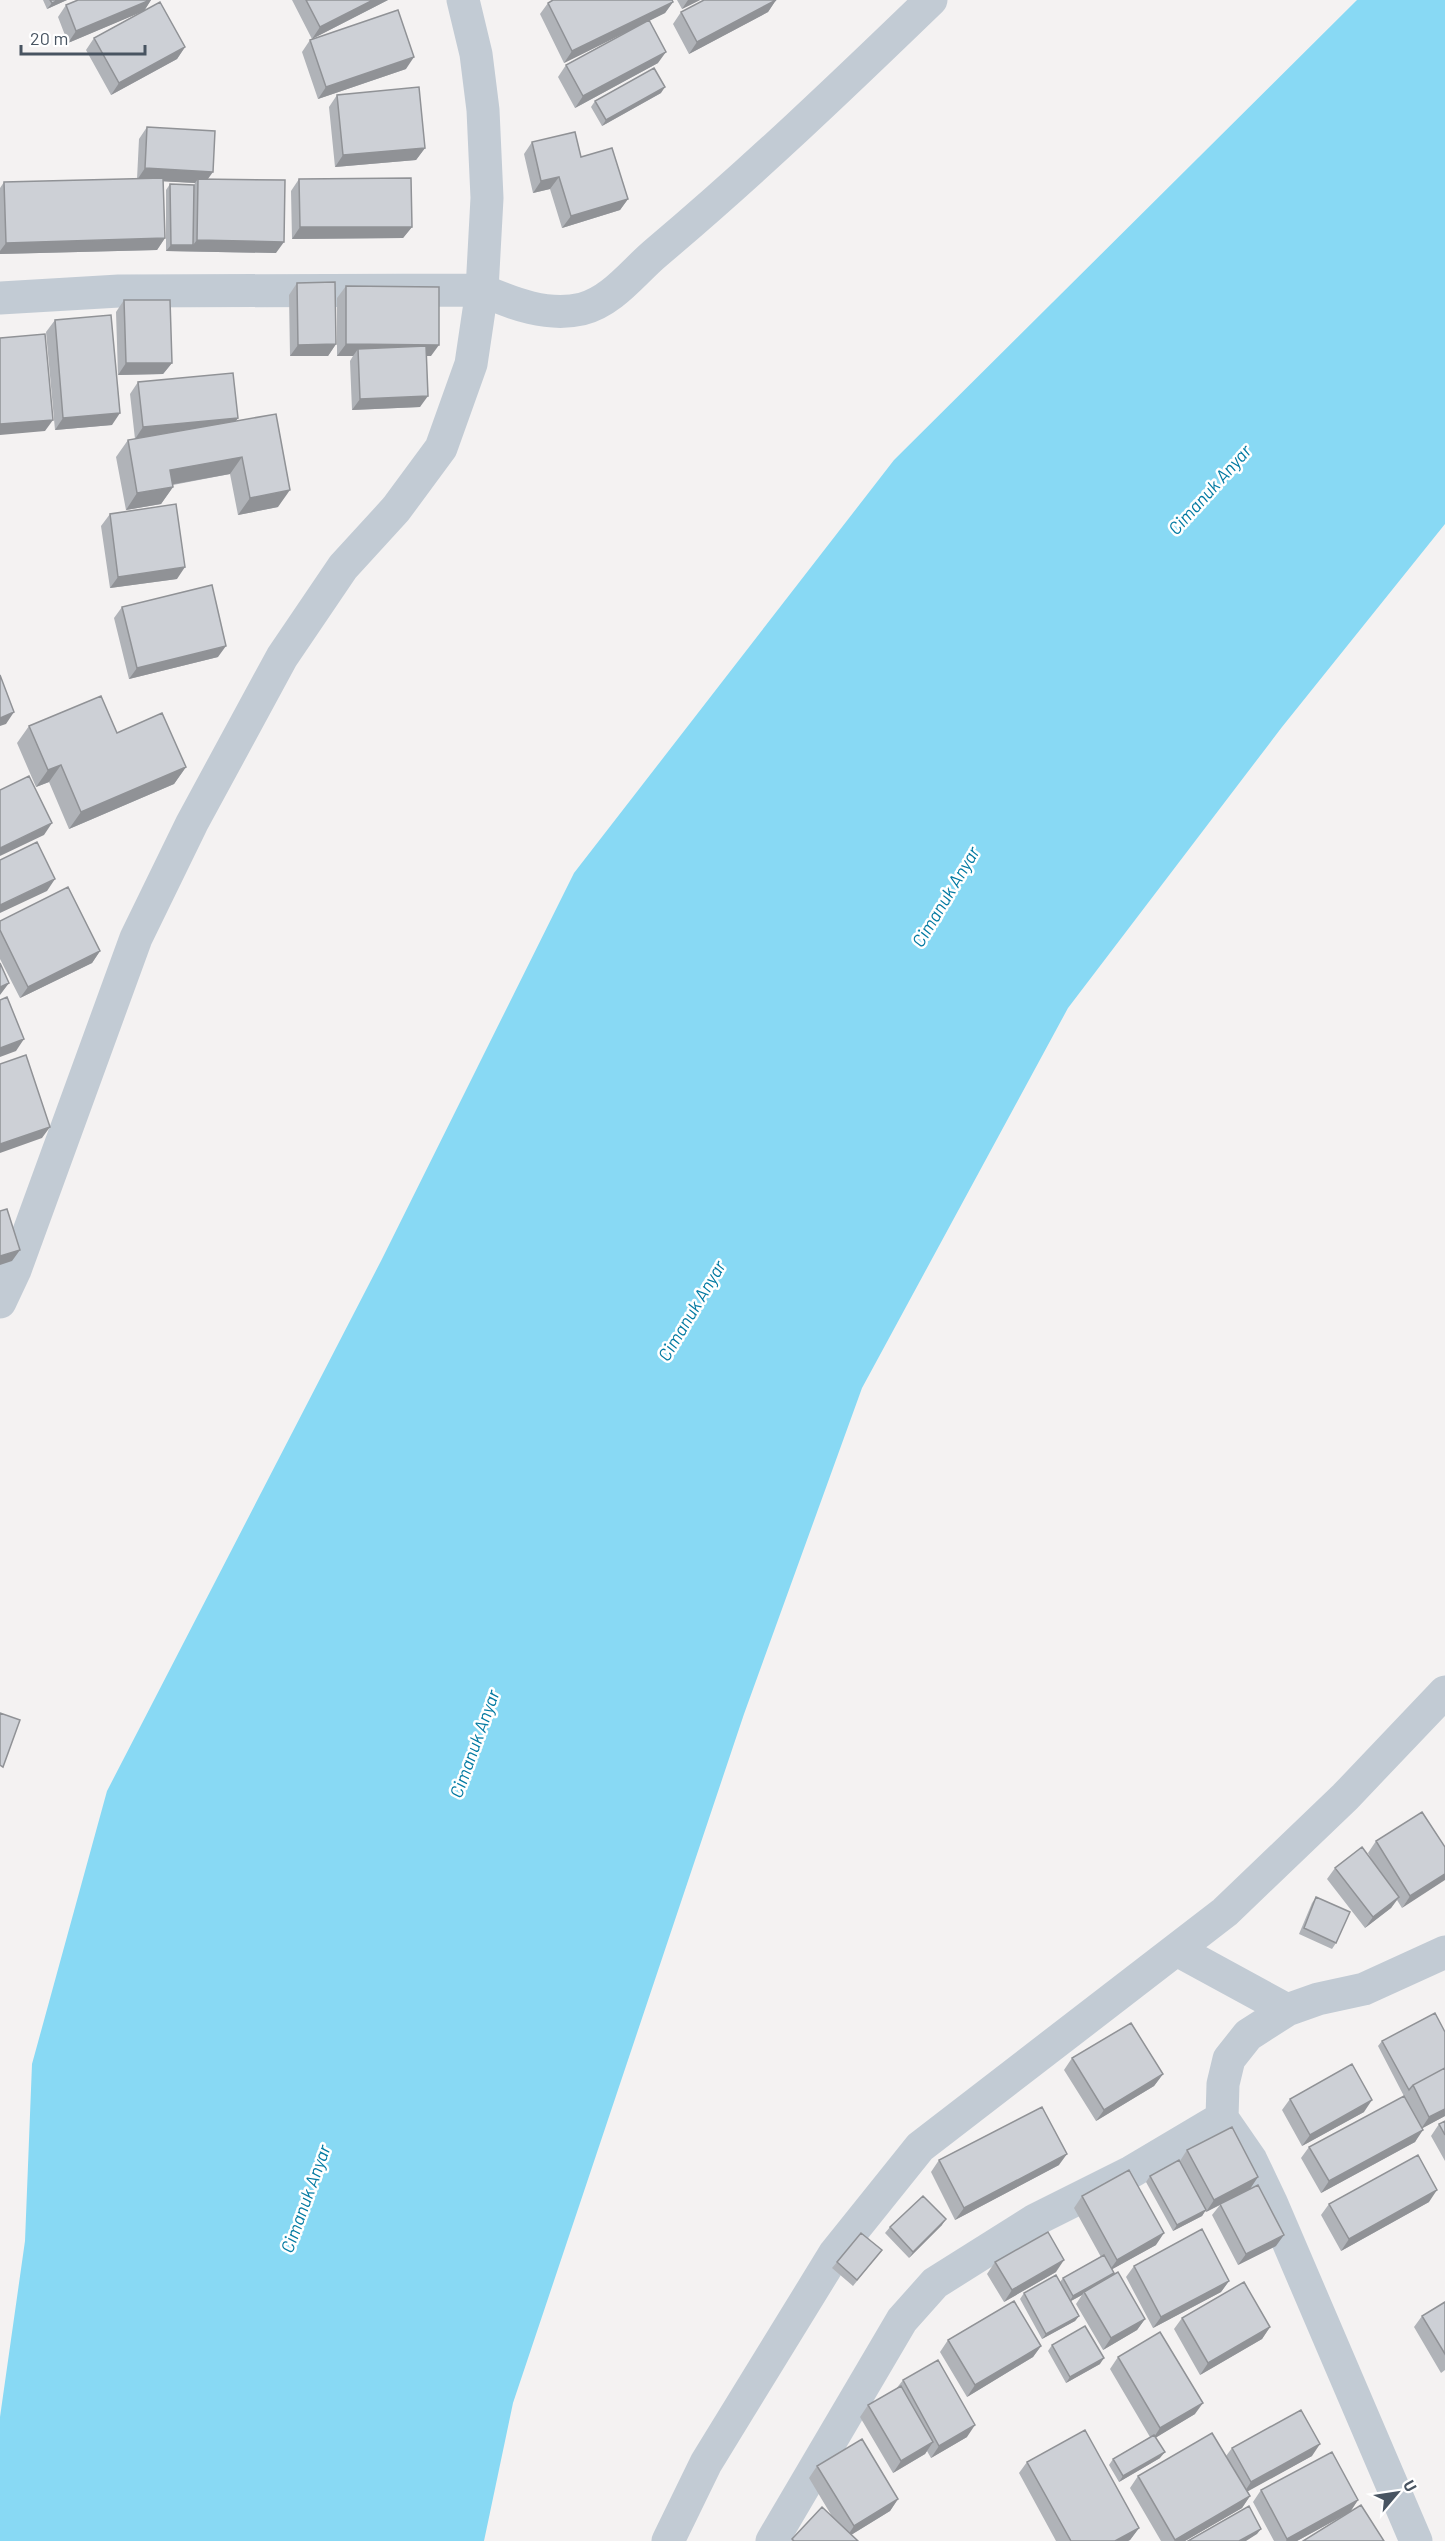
<svg xmlns="http://www.w3.org/2000/svg" width="1445" height="2541" font-family="Barlow,sans-serif">
<style>
.water{fill:#88d9f4}
.lines{fill:none;stroke-linecap:round;stroke-linejoin:round}
.street{stroke:#c2cbd4;stroke-width:33}
.wall{fill:#b0b3b8}
.shaded-wall{fill:#909296}
.building{fill:#cdd0d6;stroke:#909296;stroke-width:1.5}
.labels{text-anchor:middle;stroke-width:5;stroke-linejoin:round;paint-order:stroke}
.water-label{font-size:18px;font-style:italic;fill:#037aa2;stroke:#fff}
</style>
<rect width="100%" height="100%" fill="#f4f2f2"/>
<!-- water -->
<path class="water" d="M1357 0H1445V524L1282 727 1068 1008 862 1388 744 1714 513 2403 484 2541H0V2417L25 2241 32 2064 107 1791 382 1259 574 873 894 460Z"/>
<g class="lines">
<!-- street -->
<path class="street" d="M0 298 119 291 482 290C513 304 548 317 582 309 613 301 634 271 657 252 752 172 842 86 931 0
M0 1302 15 1270 136 938 192 823 282 657 343 567 396 509 441 448 471 364 482 290 487 198 483 110 476 54 463 0
M1177 1950 1287 2010
M1222 2118 1251 2160 1271 2202 1416 2541
M668 2541 706 2463 835 2253 920 2147 1225 1912 1345 1797 1445 1692
M772 2541 902 2320 935 2283 1035 2220 1131 2172 1222 2118 1223 2084 1229 2059 1248 2035 1287 2010 1318 1999 1364 1989 1445 1952"/>
</g>
<!-- wall -->
<path class="wall" d="M43 0H67L47 9Z
M151 0 144 11 185 47 177 59 111 95 86 50 94 38 143 11 68 43 58 17 66 5Z
M292 0H388L312 39Z
M677 0H700L682 9Z
M776 0 768 12 689 54 673 24 681 12Z
M673 2 665 13 649 21 658 63 575 108 558 77 566 65 636 27 564 63 540 14 548 3Z
M310 40 406 69 318 99 302 52Z
M661 93 602 126 591 107 595 101Z
M337 95 425 148 416 160 335 167 329 107Z
M147 127 208 179 276 253 166 251V190L170 184 194 185 195 183 163 181 165 238 157 250 0 254V188L4 182 137 179 139 139Z
M532 142 581 157 628 199 620 210 562 228 550 189 533 193 524 154Z
M299 179 412 227 403 238 292 239 291 191Z
M297 283 336 344 328 356H290L289 295Z
M346 286 431 356H426L420 407 352 410 350 361 353 356H337V298Z
M124 300 172 363 163 374 118 375 116 312Z
M55 320 112 425 55 430 46 332Z
M138 382 238 418 236 421 278 507 238 515 230 474 173 485V487L161 504 126 510 116 457 128 440 135 439 130 394Z
M110 514 177 579 110 588 101 526Z
M122 607 218 657 129 679 114 618Z
M29 726 117 733 186 767 174 784 69 829 49 782 36 787 17 743Z
M0 921 100 951 92 963 20 998 0 959Z
M1376 1841 1445 1847 1402 1908 1397 1900 1391 1908 1365 1928 1327 1879 1335 1868 1374 1864 1368 1853Z
M1316 1897 1336 1943 1332 1949 1299 1934 1312 1903Z
M1382 2041 1445 2116 1422 2128 1415 2142 1321 2193 1301 2158 1309 2147 1407 2102 1378 2046Z
M1072 2058 1163 2074 1154 2086 1096 2121 1064 2070Z
M1290 2099 1364 2112 1302 2146 1282 2110Z
M1445 2121V2161L1431 2136 1439 2124Z
M1187 2150 1250 2188 1276 2246 1238 2265 1212 2215 1220 2205 1206 2212 1205 2211 1202 2216 1173 2231 1146 2182 1150 2176 1180 2161Z
M939 2160 1059 2165 955 2220 931 2172Z
M1082 2196 1156 2245 1112 2269 1113 2275 1145 2319 1137 2330 1103 2350 1076 2304 1082 2295 1071 2301 1079 2316 1075 2321 1042 2339 1020 2299 1024 2293 1060 2282 1063 2278 1101 2257 1074 2208Z
M1429 2202 1341 2251 1321 2215 1329 2204Z
M942 2225 909 2258 885 2233 890 2227Z
M882 2250 853 2286 832 2268 837 2262Z
M995 2262 1056 2272 1004 2302 987 2274Z
M1134 2266 1229 2281 1221 2292 1153 2328 1126 2277Z
M1445 2302V2370L1441 2373 1414 2327 1422 2316Z
M1182 2318 1270 2327 1262 2339 1200 2375 1174 2329Z
M948 2340 1041 2346 1033 2357 967 2397 940 2352Z
M1052 2345 1100 2364 1066 2383 1048 2351Z
M1118 2357 1195 2414 1156 2437 1160 2458 1119 2482 1109 2465 1113 2459 1150 2437 1110 2369Z
M903 2380 967 2437 931 2458 927 2451 925 2454 893 2473 860 2417 868 2405 896 2389Z
M1232 2448 1312 2456 1247 2491 1250 2496 1242 2508 1185 2541H1161L1130 2488 1138 2476 1226 2456Z
M1027 2462 1139 2528 1130 2540 1128 2541H1056L1019 2473Z
M817 2466 898 2499 890 2511 851 2535 858 2541H791L822 2507 833 2518 809 2478Z
M1261 2490 1358 2500 1350 2512 1297 2541H1274L1253 2502Z"/>
<!-- shaded-wall -->
<path class="shaded-wall" d="M59 0H67L47 9 52 3Z
M150 0H151L144 11 68 43 76 31Z
M373 0H388L312 39 320 27Z
M688 0H700L682 9Z
M776 0 768 12 689 54 697 42Z
M673 2 665 13 564 63 572 51Z
M185 47 177 59 111 95 119 83Z
M666 52 658 63 575 108 583 96Z
M414 57 406 69 318 99 326 87Z
M665 87 661 93 602 126 606 120Z
M425 148 416 160 335 167 343 155Z
M145 168 213 172 205 183 198 179 195 183 137 180Z
M559 177 550 189 533 193 541 181Z
M628 199 620 210 562 228 571 216Z
M300 227H412L403 238 292 239Z
M165 238 157 250 0 254V251L6 243Z
M197 240 284 242 276 253 166 251 171 245H193Z
M336 344 328 356H290L298 345Z
M346 344 439 345 431 356H358V349L353 356H337Z
M126 363H172L163 374 118 375Z
M428 396 420 407 352 410 360 399Z
M120 413 112 425 55 430 63 418Z
M238 418 230 429 135 439 143 427Z
M53 420 45 431 0 435V424Z
M242 457 230 474 158 487 170 470Z
M173 487 161 504 126 510 137 493Z
M290 490 278 507 238 515 250 498Z
M185 567 177 579 110 588 118 577Z
M226 646 218 657 129 679 137 668Z
M14 712 6 724 0 726V718Z
M61 765 49 782 36 787 48 770Z
M186 767 174 784 69 829 81 812Z
M52 823 44 835 0 856V848Z
M55 879 47 891 0 913V905Z
M100 951 92 963 20 998 28 987Z
M9 983 0 995V987Z
M24 1039 16 1051 0 1057V1048Z
M50 1127 42 1138 0 1153V1144Z
M20 1250 12 1261 0 1265V1256Z
M1445 1874V1880L1402 1908 1410 1896Z
M1399 1897 1391 1908 1365 1928 1373 1917Z
M1163 2074 1154 2086 1096 2121 1104 2110Z
M1372 2100 1364 2112 1302 2146 1310 2135Z
M1445 2109V2116L1421 2129 1429 2117Z
M1423 2130 1415 2142 1321 2193 1329 2181Z
M1067 2154 1059 2165 955 2220 964 2208Z
M1258 2177 1250 2189 1206 2212 1214 2200Z
M1437 2190 1429 2202 1341 2251 1349 2239Z
M1206 2210 1202 2216 1173 2231 1177 2225Z
M946 2219 942 2225 909 2258 913 2252Z
M1164 2233 1156 2245 1109 2271 1117 2260Z
M1284 2235 1276 2246 1238 2265 1246 2254Z
M1064 2260 1056 2272 1004 2302 1012 2290Z
M1114 2273 1110 2279 1084 2292 1082 2295 1069 2302 1073 2296Z
M1229 2281 1221 2292 1153 2328 1161 2317Z
M1079 2316 1075 2321 1042 2339 1046 2334Z
M1145 2319 1137 2330 1103 2350 1111 2338Z
M1270 2327 1262 2339 1200 2375 1208 2363Z
M1041 2346 1033 2357 967 2397 975 2385Z
M1104 2358 1100 2364 1066 2383 1070 2377Z
M1203 2403 1195 2414 1152 2440 1160 2428Z
M975 2425 967 2437 931 2458 939 2446Z
M933 2442 925 2454 893 2473 901 2461Z
M1320 2444 1312 2456 1243 2494 1251 2482Z
M1165 2452 1160 2458 1119 2482 1123 2476Z
M1250 2496 1242 2508 1185 2541H1174Z
M898 2499 890 2511 846 2538 854 2526Z
M1358 2500 1350 2512 1297 2541H1286L1287 2539Z
M1139 2528 1130 2540 1128 2541H1115Z
M1261 2529 1257 2534 1246 2541H1239Z"/>
<!-- building -->
<path class="building" d="M50 0H59L52 3Z
M78 0H150L76 31 66 5Z
M306 0H373L320 27Z
M553 0H672L673 2 572 51 548 3Z
M704 0H776L697 42 681 12Z
M160 2 185 47 119 83 94 38Z
M398 10 414 57 326 87 310 40Z
M649 20 666 52 583 96 566 65Z
M654 68 665 87 606 120 595 101Z
M419 87 425 148 343 155 337 95Z
M147 127 215 131 213 172 145 168Z
M575 132 581 157 612 148 628 199 571 216 559 177 541 181 532 142Z
M163 178 165 238 6 243 4 182Z
M411 178 412 227H300L299 179Z
M198 179 285 180 284 242 197 240Z
M170 184 194 185 193 245H171Z
M335 282 336 344 298 345 297 283Z
M346 286 439 287V345L346 344Z
M124 300H170L172 363H126Z
M111 315 120 413 63 418 55 320Z
M45 334 53 420 0 424V338Z
M426 346 428 396 360 399 358 349Z
M233 373 238 418 143 427 138 382Z
M276 414 290 490 250 498 242 457 170 470 173 487 137 493 128 440Z
M176 504 185 567 118 577 110 514Z
M212 585 226 646 137 668 122 607Z
M0 675 14 712 0 718Z
M101 696 117 733 162 713 186 767 81 812 61 765 48 770 29 726Z
M29 776 52 823 0 848V790Z
M37 842 55 879 0 905V860Z
M68 887 100 951 28 987 0 930V921Z
M0 963 9 983 0 987Z
M7 997 24 1039 0 1048V1000Z
M26 1055 50 1127 0 1144V1064Z
M7 1209 20 1250 0 1256V1211Z
M0 1713 20 1720 3 1767 0 1765Z
M1422 1812 1445 1847V1874L1410 1896 1376 1841Z
M1362 1847 1399 1897 1373 1917 1335 1868Z
M1316 1897 1350 1912 1336 1943 1304 1928Z
M1435 2013 1445 2032V2068L1413 2085 1409 2090 1382 2041Z
M1131 2023 1163 2074 1104 2110 1072 2058Z
M1352 2064 1372 2100 1310 2135 1290 2099Z
M1445 2068V2109L1429 2117 1413 2085Z
M1404 2096 1423 2130 1329 2181 1309 2147Z
M1042 2107 1067 2154 964 2208 939 2160Z
M1445 2121V2135L1439 2124Z
M1232 2127 1258 2177 1214 2200 1187 2150Z
M1418 2155 1437 2190 1349 2239 1329 2204Z
M1179 2160 1206 2210 1177 2225 1150 2176Z
M1129 2170 1164 2233 1117 2260 1082 2196Z
M1258 2185 1284 2235 1246 2254 1220 2204Z
M923 2196 946 2219 913 2252 890 2227Z
M1202 2229 1229 2281 1161 2317 1134 2266Z
M1048 2232 1064 2260 1012 2290 995 2262Z
M861 2233 882 2250 857 2280 837 2262Z
M1104 2255 1114 2273 1073 2296 1063 2278Z
M1118 2272 1145 2319 1111 2338 1084 2292Z
M1056 2275 1079 2316 1046 2334 1024 2293Z
M1244 2282 1270 2327 1208 2363 1182 2318Z
M1014 2301 1041 2346 975 2385 948 2340Z
M1445 2302V2354L1422 2316Z
M1085 2326 1104 2358 1070 2377 1052 2345Z
M1160 2332 1203 2403 1160 2428 1118 2357Z
M938 2360 975 2425 939 2446 903 2380Z
M901 2386 933 2442 901 2461 868 2405Z
M1301 2410 1320 2444 1251 2482 1232 2448Z
M1085 2430 1139 2528 1115 2541H1071L1027 2462Z
M1212 2433 1250 2496 1175 2540 1138 2476Z
M1154 2435 1165 2452 1123 2476 1113 2459Z
M862 2439 898 2499 854 2526 817 2466Z
M1332 2452 1358 2500 1287 2539 1261 2490Z
M1361 2505 1384 2541H1303Z
M1249 2506 1261 2529 1239 2541H1188Z
M822 2507 858 2541H794L792 2539Z"/>
<g class="labels">
<!-- water labels -->
<g class="water-label">
<text transform="translate(1210 490) rotate(-48)" y="6">Cimanuk Anyar</text>
<text transform="translate(946 897) rotate(-59)" y="6">Cimanuk Anyar</text>
<text transform="translate(692 1311) rotate(-59)" y="6">Cimanuk Anyar</text>
<text transform="translate(475 1744) rotate(-70)" y="6">Cimanuk Anyar</text>
<text transform="translate(306 2199) rotate(-70)" y="6">Cimanuk Anyar</text>
</g>
</g>
<!-- north arrow -->
<g transform="translate(1397 2493) rotate(61)" stroke="#ffffff" stroke-width="4.5" paint-order="stroke">
<path d="M0-4.5L10 22L0 15L-10 22Z" fill="#485461"/>
<text y="-9" font-size="16" font-weight="bold" text-anchor="middle" fill="#485461">U</text>
</g>
<!-- scale -->
<path d="M21 45v9h124v-9" fill="none" stroke="#485461" stroke-width="3"/>
<text x="30" y="45" font-size="18" fill="#485461" stroke="#ffffff" stroke-width="4.5" paint-order="stroke">20 m</text>
</svg>
